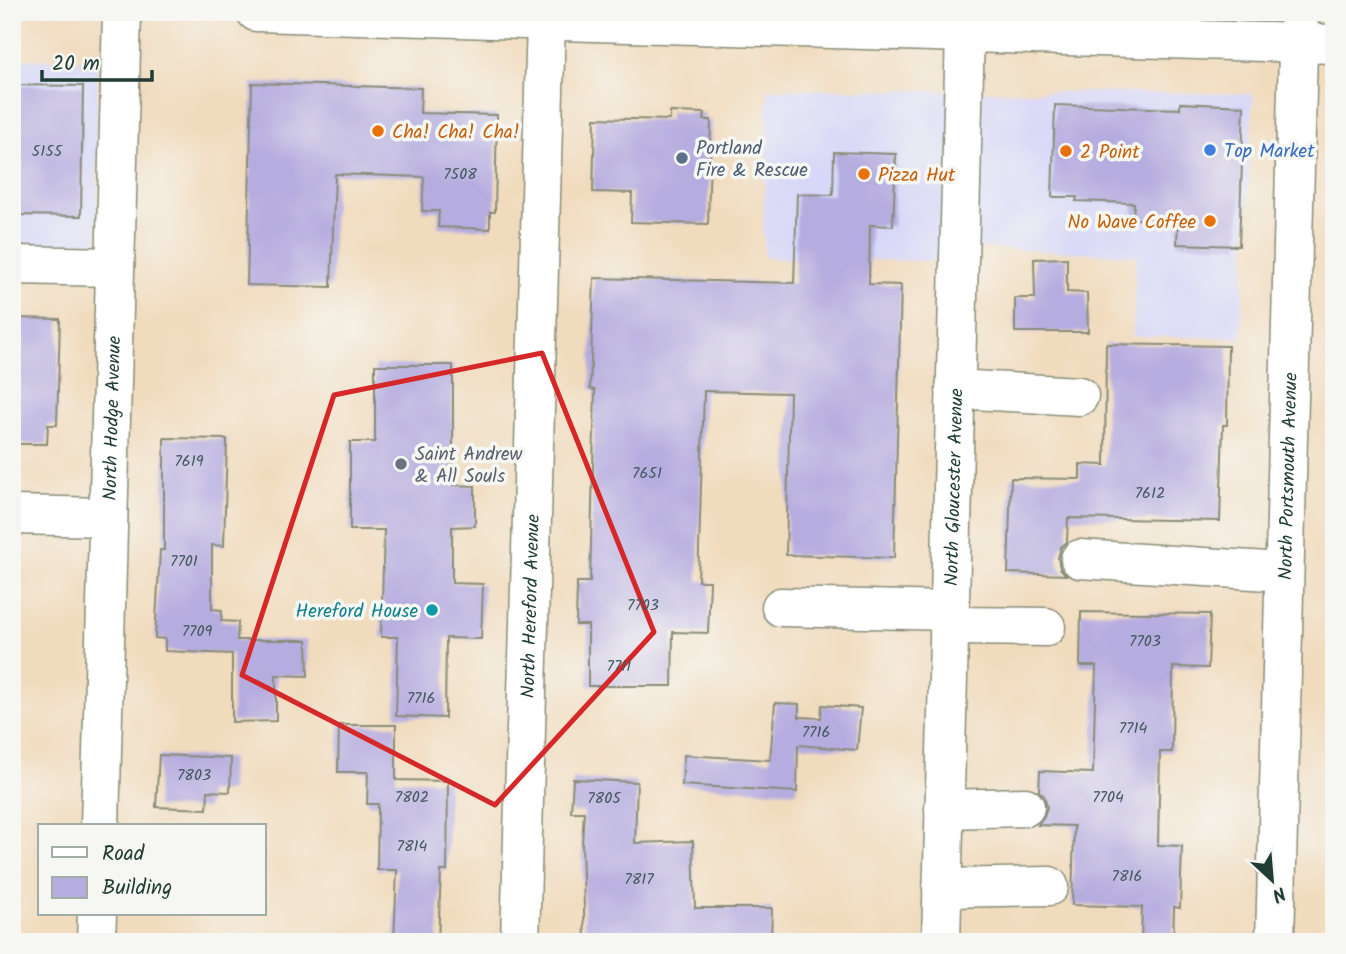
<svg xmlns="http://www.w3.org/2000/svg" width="1346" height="954" font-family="Kalam,sans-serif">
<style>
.built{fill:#d7d7f8}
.building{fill:#b5acdf}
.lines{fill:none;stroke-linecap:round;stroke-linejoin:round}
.minor-casing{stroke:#888c78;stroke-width:41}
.major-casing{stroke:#888c78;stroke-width:41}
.minor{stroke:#fff;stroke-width:38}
.major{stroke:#fff;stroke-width:38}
.marked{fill:none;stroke:#d62828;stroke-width:5;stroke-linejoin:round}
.food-dot{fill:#e8710a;stroke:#f6f6f2;stroke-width:2.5}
.shop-dot{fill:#3f7fe0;stroke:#f6f6f2;stroke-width:2.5}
.service-dot{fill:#5c6f8a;stroke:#f6f6f2;stroke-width:2.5}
.worship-dot{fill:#6b7280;stroke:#f6f6f2;stroke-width:2.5}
.culture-dot{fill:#0f9aa8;stroke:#f6f6f2;stroke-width:2.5}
.labels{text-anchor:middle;stroke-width:7;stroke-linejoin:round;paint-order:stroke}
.number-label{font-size:16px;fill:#44595f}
.food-label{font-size:19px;fill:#c56008;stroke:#f6f6f2;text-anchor:start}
.service-label{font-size:19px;fill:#4e5e75;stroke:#f6f6f2;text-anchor:start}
.shop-label{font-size:19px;fill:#366cbe;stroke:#f6f6f2;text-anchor:start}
.street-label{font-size:19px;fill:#1f3d34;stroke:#f6f6f2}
.worship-label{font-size:19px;fill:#5b616d;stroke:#f6f6f2;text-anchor:start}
.culture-label{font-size:19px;fill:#0d838f;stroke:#f6f6f2;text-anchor:end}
</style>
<rect width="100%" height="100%" fill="#f6f6f2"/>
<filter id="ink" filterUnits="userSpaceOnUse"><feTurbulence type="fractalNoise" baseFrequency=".0143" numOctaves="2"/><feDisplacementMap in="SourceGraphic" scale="14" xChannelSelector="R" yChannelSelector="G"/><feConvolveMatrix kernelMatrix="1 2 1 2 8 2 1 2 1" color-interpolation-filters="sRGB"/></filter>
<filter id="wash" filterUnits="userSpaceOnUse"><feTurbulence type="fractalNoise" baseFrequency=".00686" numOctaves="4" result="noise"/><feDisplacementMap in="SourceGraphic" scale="28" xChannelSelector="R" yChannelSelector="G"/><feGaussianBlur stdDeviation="1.57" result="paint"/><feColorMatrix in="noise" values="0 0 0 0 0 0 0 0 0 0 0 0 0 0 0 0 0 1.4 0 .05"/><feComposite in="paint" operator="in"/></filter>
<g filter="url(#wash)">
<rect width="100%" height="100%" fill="#f1dbbd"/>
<!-- built -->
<path class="built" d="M12 59 97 61V246L12 244Z
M768 89 1253 94 1241 338 1133 336 1136 255 984 248 930 261 765 258 763 232Z"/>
<g id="blocks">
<!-- building -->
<path class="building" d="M252 83 421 88 420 113 497 115 495 212H490V229L438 227 439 211H422L424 177 335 174 331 287 247 285Z
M12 85 83 86 81 216 12 215Z
M1180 103 1244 106 1239 246 1177 244 1178 221 1133 219 1134 203 1076 201 1077 197H1052L1055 105 1180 109Z
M670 112 705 113 704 120H711L708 224 631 222 632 193 593 192 595 118 670 120Z
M834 152 896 154 893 226 870 225 869 284 901 285 894 558 786 555 790 393 704 391 698 581H710L708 633 673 632 672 686H588V625H576L577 582H590L595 390 590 389 594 278 794 283 797 194 833 195Z
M1067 258V292L1087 293 1088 332H1015V298H1035L1034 259Z
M12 318 60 319 57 425H48L47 444H12Z
M1106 344 1228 346 1227 425H1223L1220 521 1068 518 1067 542 1061 547 1058 558 1060 568 1066 575 1008 573 1011 478 1080 479V464L1105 465Z
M375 365H453V485L475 486V526L452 527V583L483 584 481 639 446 638 445 718 396 716 398 637H381L384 530H350V442H375Z
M164 438 227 439 224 546 212 545V609L222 610 221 621 238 622 237 640H307L308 676 276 675V721L232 722V654L165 651V639L155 638 160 550H164Z
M1081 612 1210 614 1208 668 1173 667 1172 752H1160L1158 845 1182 846 1180 908 1174 907 1173 942H1141L1142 907 1072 905 1074 826 1038 825 1044 817 1047 807 1044 796 1039 791 1040 771 1093 773 1096 666H1080Z
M775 703 799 704V717L821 718 822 705 861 708 857 750 798 745 797 792 682 785 684 755 770 760Z
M339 725H396V780L448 781 447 871H441L438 942H394L397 870H377L378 804H367L368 772H338Z
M159 755 231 758 230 792 208 791 207 809 156 807Z
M573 779 637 782 635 843 693 841 695 908H772L771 942H585L582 843 584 812H571Z"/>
</g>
</g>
<g filter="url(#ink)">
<use href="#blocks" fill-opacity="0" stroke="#888c78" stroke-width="2"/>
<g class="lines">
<defs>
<g id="minor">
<path d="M12 265 115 267"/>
<path d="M955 389 1079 396"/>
<path d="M12 515 108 517"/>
<path d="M1080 559 1284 572"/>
<path d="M781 607 950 611"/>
<path d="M949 626 1046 627"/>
<path d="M944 809 1025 807"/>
<path id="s1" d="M100 826 122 12"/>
<path d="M942 888 1049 886"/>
<path d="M96 942 97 914"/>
<path id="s2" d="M520 942 546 20"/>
<path id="s3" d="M941 942 965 32"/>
<path id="s4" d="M1275 942 1299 12"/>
</g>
<path id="major" d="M256 12 1334 44"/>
</defs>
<!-- minor casing -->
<use href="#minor" class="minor-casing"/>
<!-- major casing -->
<use href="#major" class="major-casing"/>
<!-- minor -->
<use href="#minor" class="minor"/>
<!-- major -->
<use href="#major" class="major"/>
</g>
</g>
<!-- marked area -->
<path class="marked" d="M542 353 654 632 495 805 242 675 334 395Z"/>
<!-- markers -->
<g class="food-dot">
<circle cx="378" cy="131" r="7"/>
<circle cx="1066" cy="151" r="7"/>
<circle cx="864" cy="174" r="7"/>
<circle cx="1210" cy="221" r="7"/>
</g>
<circle class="shop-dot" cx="1210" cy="150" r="7"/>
<circle class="service-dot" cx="682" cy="158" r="7"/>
<circle class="worship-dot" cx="401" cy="464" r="7"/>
<circle class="culture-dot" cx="432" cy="610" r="7"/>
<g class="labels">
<!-- number labels -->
<g class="number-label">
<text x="47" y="156">5155</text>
<text x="460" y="179">7508</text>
<text x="189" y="466">7619</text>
<text x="647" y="478">7651</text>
<text x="1150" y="498">7612</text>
<text x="184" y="566">7701</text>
<text x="643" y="610">7703</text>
<text x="197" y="636">7709</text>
<text x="1145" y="646">7703</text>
<text x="619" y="671">7711</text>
<text x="421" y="703">7716</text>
<text x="1133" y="733">7714</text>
<text x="816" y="737">7716</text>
<text x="194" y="780">7803</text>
<text x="412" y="802">7802</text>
<text x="1108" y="802">7704</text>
<text x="604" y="803">7805</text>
<text x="412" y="851">7814</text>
<text x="1127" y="881">7816</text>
<text x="639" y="884">7817</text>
</g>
<!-- food labels -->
<g class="food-label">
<text x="392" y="138">Cha! Cha! Cha!</text>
<text x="1080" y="158">2 Point</text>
<text x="878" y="181">Pizza Hut</text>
<text x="1196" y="228" text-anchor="end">No Wave Coffee</text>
</g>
<!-- service labels -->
<g class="service-label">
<text x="696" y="154">Portland<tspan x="696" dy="22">Fire &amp; Rescue</tspan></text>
</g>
<!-- shop labels -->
<g class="shop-label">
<text x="1224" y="157">Top Market</text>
</g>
<!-- street labels -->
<g class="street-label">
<text dy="7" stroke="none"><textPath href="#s1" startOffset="408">North Hodge Avenue</textPath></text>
<text dy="7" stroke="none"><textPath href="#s4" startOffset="466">North Portsmouth Avenue</textPath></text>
<text dy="7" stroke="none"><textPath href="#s3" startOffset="455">North Gloucester Avenue</textPath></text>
<text dy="7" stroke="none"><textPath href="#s2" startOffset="336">North Hereford Avenue</textPath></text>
</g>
<!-- worship labels -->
<g class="worship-label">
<text x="415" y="460">Saint Andrew<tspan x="415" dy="22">&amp; All Souls</tspan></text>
</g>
<!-- culture labels -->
<g class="culture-label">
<text x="418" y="617">Hereford House</text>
</g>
</g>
<!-- margin -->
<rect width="1346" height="954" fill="none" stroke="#f6f6f2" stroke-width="42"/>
<!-- legend -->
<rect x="38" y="824" width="228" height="91" fill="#f6f6f2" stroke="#a0aca6" stroke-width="2"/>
<rect x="52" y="847" width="35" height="10" fill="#ffffff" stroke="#a0aca6" stroke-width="2"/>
<text x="102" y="860" font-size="21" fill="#1f3d34">Road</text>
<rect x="52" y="877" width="35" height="21" fill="#b5acdf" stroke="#a0aca6" stroke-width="2"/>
<text x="102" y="894" font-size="21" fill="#1f3d34">Building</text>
<!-- north arrow -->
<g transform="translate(1272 880) rotate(154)" stroke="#f6f6f2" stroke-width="5" paint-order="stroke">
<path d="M0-5L12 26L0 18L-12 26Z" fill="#1f3d34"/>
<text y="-10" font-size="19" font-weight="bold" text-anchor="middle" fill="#1f3d34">N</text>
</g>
<!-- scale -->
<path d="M42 70v10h110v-10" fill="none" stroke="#1f3d34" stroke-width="3.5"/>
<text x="52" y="70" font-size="21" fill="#1f3d34" stroke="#f6f6f2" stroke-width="5" paint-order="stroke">20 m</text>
</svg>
